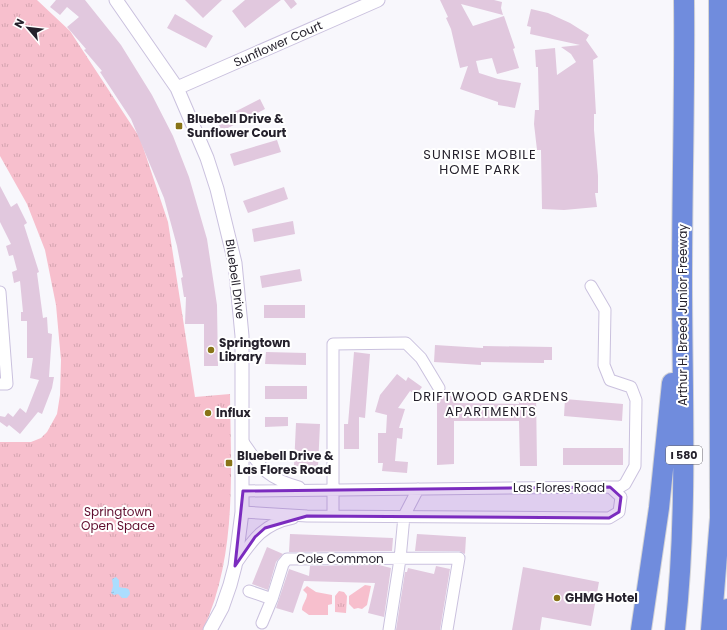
<svg xmlns="http://www.w3.org/2000/svg" width="727" height="630" font-family="Poppins,sans-serif">
<style>
.grass{fill:#f7bfcd}
.park{fill:url(#park-tufts)}
.water{fill:url(#water-ripples)}
.building{fill:#e1c8de}
.lines{fill:none;stroke-linecap:round;stroke-linejoin:round}
.minor-casing{stroke:#cac1de;stroke-width:13}
.tertiary-casing{stroke:#cac1de;stroke-width:15}
.motorway-casing{stroke:#d3d3d5;stroke-width:22}
.minor{stroke:#fff;stroke-width:11}
.tertiary{stroke:#fff;stroke-width:13}
.motorway{stroke:#708cdd;stroke-width:20}
.marked{fill:#7b2cbf;fill-opacity:0.2;stroke:#7b2cbf;stroke-width:3;stroke-linejoin:round}
.poi-dot{fill:#887417;stroke:#fff;stroke-width:1.5}
.labels{text-anchor:middle;stroke-width:4;stroke-linejoin:round;paint-order:stroke}
.shield{fill:#fff;stroke:#66646b;stroke-width:1}
.shield-label{font-size:11px;font-weight:bold;fill:#25212c}
.street-label{font-size:12px;fill:#25212c;stroke:#fff}
.poi-label{font-size:12px;font-weight:bold;fill:#25212c;stroke:#fff;text-anchor:start}
.park-label{font-size:12px;fill:#600e2f;stroke:#fff}
.neighbourhood-label{font-size:13px;letter-spacing:1px;fill:#25212c;stroke:#fff}
</style>
<defs>
<pattern id="park-tufts" width="24" height="20" patternUnits="userSpaceOnUse"><rect width="24" height="20" fill="#f7bfcd"/><path d="M3 7l-1-3M5 7V3M7 7l1-3M15 17l-1-3M17 17v-4M19 17l1-3" fill="none" stroke="#d4a4b0"/></pattern>
<pattern id="water-ripples" width="26" height="14" patternUnits="userSpaceOnUse"><rect width="26" height="14" fill="#abddfe"/><path d="M2 4q2-2 4 0t4 0M15 11q2-2 4 0t4 0" fill="none" stroke="#93bdda"/></pattern>
</defs>
<rect width="100%" height="100%" fill="#f8f7fc"/>
<!-- grass -->
<path class="grass" d="M365 585 371 586 367 605 362 609 358 608 354 609 349 604V596Z
M307 586 316 592 332 595V604L328 605V615H309L302 610C302 604 307 600 307 594L303 590Z"/>
<!-- park -->
<path class="park" d="M0 0H37L70 31 140 138 168 222 195 397 230 394C231 474 237 556 203 630H0V442H31L41 438 47 432 57 414 60 395 61 360 56 305 45 250 27 204 0 156Z
M339 591 344 592 347 596 346 613 335 612V596Z"/>
<!-- water -->
<path class="water" d="M116 577 119 580V587C124 589 130 586 130 594L127 598H122L118 594 114 595 111 593 113 586 112 579Z"/>
<!-- building -->
<path class="building" d="M56 0H85L121 45 152 95 173 136 189 177 207 239 217 305 218 366H204V324H185L186 297H184L181 278 183 277 177 246 164 198 141 143 131 119 100 72 102 71 84 50 86 49 67 27 79 17 67 7 60 15 50 7Z
M185 0H222L203 18Z
M245 0H281L245 28 232 11Z
M284 0H294L297 4 291 9Z
M440 0H494L502 2 501 8 503 15 461 4 473 26 504 16 515 48 513 49 519 68 497 74 492 58 476 61 479 73 498 79 521 83 515 108 498 105V102L460 89 468 66 460 68 451 29 446 18 448 17Z
M531 9 548 13 570 23 589 35 586 40 598 57 593 60 596 114H594V130L598 176V193H595L597 207 564 210 542 209 541 150H537L534 124 535 110H539L538 67H536L535 50 555 48 557 75 576 62 571 54 561 47 580 45 530 34 531 27 527 26Z
M175 14 213 36 206 48 167 28Z
M260 99 265 109 222 131 217 121Z
M277 140 281 152 234 166 230 154Z
M0 186 11 207 17 203 27 223 24 225 39 272 37 273 43 318 47 317 48 333 52 334 49 377H54L52 388 42 414 38 412 20 434 9 425 7 427 0 422V416L5 417 8 413 13 417 20 408 26 413 39 380 30 378 33 358H27V321H21V312H23L20 281 14 283 12 272 17 270 13 255 9 256 6 246 11 244 0 222Z
M284 187 288 199 248 213 243 201Z
M293 221 295 234 254 242 252 229Z
M300 269 302 281 262 288 260 276Z
M264 305H305V318H264Z
M435 345 483 348V346L552 347V360H544V363L481 362V365L434 362Z
M266 352 306 353V365L265 364Z
M354 352 370 354 365 418 359 417V449H344V424H348Z
M397 374 406 381 408 377 422 387 416 395 410 391 398 408 405 409 399 428H403L402 439 397 438 395 461 408 462 407 473 382 471 383 463H378V433H386L387 415 375 412 380 395Z
M265 386H307V399H265Z
M536 392 537 466H520L519 421H454V464L437 465V396H454V403L519 404 518 393Z
M565 399 623 404 622 421 564 416Z
M265 417H288V426L265 427Z
M296 423 320 424 318 467 294 466Z
M563 448H623V465H563Z
M290 534 393 538 392 551 289 552Z
M417 534 466 537 465 554 459 551H415Z
M267 547 283 554 276 562 268 590 252 584Z
M379 565 391 568 384 617 368 613 375 583 304 581 293 613 276 608 289 569 309 576 310 566Z
M436 566 450 569 440 630H396L405 572H407L408 568 434 574Z
M523 567 599 582 591 626 542 617 540 630H512Z"/>
<g class="lines">
<defs>
<path id="minor" d="M591 286 605 310 604 365 610 380 631 387 636 400 635 466 625 484 620 487H610
M0 292 7 384H0
M243 442C262 469 266 478 299 487
M242 512 307 516 609 518 619 512 621 497 610 487 243 491
M333 516V344L406 343 421 358 439 388
M235 565C252 541 262 524 293 518
M249 591 272 599 283 564 287 559 459 558 447 630
M262 623 272 599
M389 630 400 559 404 516 418 489"/>
<path id="tertiary" d="M116 0 177 88 207 158 217 189 235 263 242 336V512L235 566 230 585 222 608 210 630
M177 88 378 0"/>
<path id="motorway" d="M641 630 659 508 672 383
M675 630C688 513 682 396 682 279 682 186 685 93 684 0
M711 630 720 518 719 0
M726 630 727 609"/>
</defs>
<!-- minor casing -->
<use href="#minor" class="minor-casing"/>
<!-- tertiary casing -->
<use href="#tertiary" class="tertiary-casing"/>
<!-- motorway casing -->
<use href="#motorway" class="motorway-casing"/>
<!-- minor -->
<use href="#minor" class="minor"/>
<!-- tertiary -->
<use href="#tertiary" class="tertiary"/>
<!-- motorway -->
<use href="#motorway" class="motorway"/>
</g>
<!-- marked area -->
<path class="marked" d="M610 487 621 497 619 512 609 518 307 516 265 528 255 537 235 566 243 491Z"/>
<!-- markers -->
<g class="poi-dot">
<rect x="175" y="122" width="8" height="8" rx="2"/>
<circle cx="211" cy="350" r="4"/>
<circle cx="208" cy="413" r="4"/>
<rect x="225" y="459" width="8" height="8" rx="2"/>
<circle cx="557" cy="598" r="4"/>
</g>
<g class="labels">
<!-- shield labels -->
<rect class="shield" x="666" y="446" width="36" height="18" rx="3"/>
<g class="shield-label">
<text x="684" y="459">I 580</text>
</g>
<!-- street labels -->
<g class="street-label">
<text transform="translate(278 44) rotate(-24)" y="4">Sunflower Court</text>
<text transform="translate(235 279) rotate(82)" y="4">Bluebell Drive</text>
<text transform="translate(683 315) rotate(-90)" y="4">Arthur H. Breed Junior Freeway</text>
<text x="559" y="492">Las Flores Road</text>
<text x="340" y="563">Cole Common</text>
</g>
<!-- poi labels -->
<g class="poi-label">
<text x="187" y="123">Bluebell Drive &amp;<tspan x="187" dy="14">Sunflower Court</tspan></text>
<text x="219" y="347">Springtown<tspan x="219" dy="14">Library</tspan></text>
<text x="216" y="417">Influx</text>
<text x="237" y="460">Bluebell Drive &amp;<tspan x="237" dy="14">Las Flores Road</tspan></text>
<text x="565" y="602">GHMG Hotel</text>
</g>
<!-- park labels -->
<g class="park-label">
<text x="118" y="516">Springtown<tspan x="118" dy="14">Open Space</tspan></text>
</g>
<!-- neighbourhood labels -->
<g class="neighbourhood-label">
<text x="480" y="159">SUNRISE MOBILE<tspan x="480" dy="15">HOME PARK</tspan></text>
<text x="491" y="401">DRIFTWOOD GARDENS<tspan x="491" dy="15">APARTMENTS</tspan></text>
</g>
</g>
<!-- north arrow -->
<g transform="translate(28 28) rotate(298)" stroke="#ffffff" stroke-width="3" paint-order="stroke">
<path d="M0-3L7 15L0 10L-7 15Z" fill="#25212c"/>
<text y="-6" font-size="11" font-weight="bold" text-anchor="middle" fill="#25212c">N</text>
</g>
</svg>
